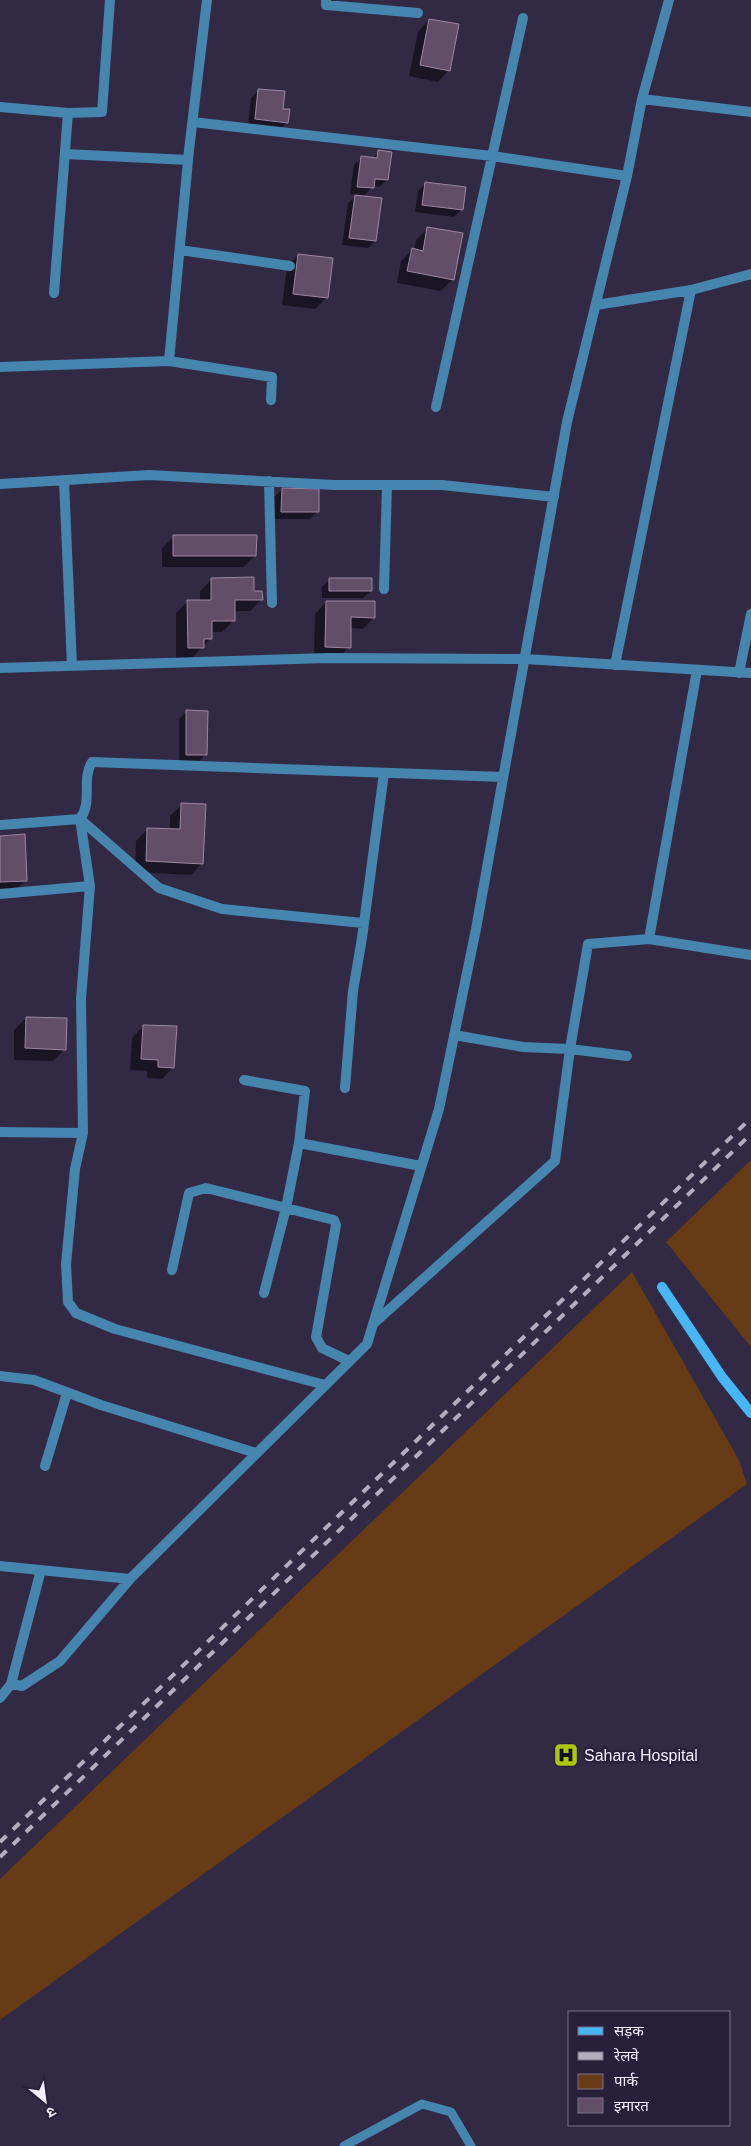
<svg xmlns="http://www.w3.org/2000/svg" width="751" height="2146" font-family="Helvetica,'Noto Sans Devanagari',sans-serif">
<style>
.green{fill:#663b16}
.shadow{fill:#0007}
.building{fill:#634e69;stroke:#9d86a4}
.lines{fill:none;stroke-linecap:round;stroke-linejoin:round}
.lane{stroke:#4585ae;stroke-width:9}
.street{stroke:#4585ae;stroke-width:10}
.secondary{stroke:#46b6f6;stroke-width:10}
.rail{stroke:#b3adc0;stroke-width:4;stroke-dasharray:9 9;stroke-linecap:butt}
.labels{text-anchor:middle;stroke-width:4.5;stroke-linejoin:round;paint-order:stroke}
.poi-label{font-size:16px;fill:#f3effe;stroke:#281f3b;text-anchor:start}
</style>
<rect width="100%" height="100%" fill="#322945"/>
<!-- green -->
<path class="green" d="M751 1160V1347L666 1242Z
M632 1272 739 1460 747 1484 0 2020V1879Z"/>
<!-- shadow -->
<path class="shadow" d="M429 20 449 70 438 82 409 76 418 32Z
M259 90 282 110 287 122 279 130 248 126 251 98Z
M379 152 387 180 379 187 373 186 363 197 375 241 368 248 342 245 348 203 357 195 350 194 354 165 362 158 372 159Z
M426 183 464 188 461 210 454 217 415 212 418 191Z
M428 228 453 279 441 291 397 283 401 261 412 250H414L416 240Z
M298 255 327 297 315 309 282 305 287 267Z
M282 490 317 512 310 519H274V497Z
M174 536 255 556 243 567H162V548Z
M212 579 253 592 261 600 250 611H233V621L222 632H210L211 638 191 659H176V613L188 601H200V591Z
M330 579 371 591 363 598H322V587Z
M326 602 374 617 363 629 350 628 349 647 338 659 314 658 315 614Z
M187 711 206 754 198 762H179V719Z
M182 804 202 863 191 875 135 872 136 841 148 829 170 830V816Z
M0 837 26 880 14 892 0 893Z
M26 1018 65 1049 53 1061 14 1060V1030Z
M143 1026 173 1067 162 1079 147 1078V1071L130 1070 132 1038Z"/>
<!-- building -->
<path class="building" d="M429 19 459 24 450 71 420 65Z
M258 89 285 91 283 109H290L288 123 255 119Z
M378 150 392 152 388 180 375 179 374 188 357 187 361 156 377 158Z
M425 182 466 187 463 210 422 205Z
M355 195 382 198 376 241 349 238Z
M427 227 463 233 454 280 407 271 412 248 423 251Z
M298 254 333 258 328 298 293 294Z
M282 488 319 489V512H281Z
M173 535H257L256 556H173Z
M254 577V591H262L263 600H235V621H212V639H204V648H188L187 600H211V578Z
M329 578H372V591H329Z
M326 601H375V618L351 617V648L325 647Z
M186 710 208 711 207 755H186Z
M181 803 206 804 203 864 146 861 147 828 180 829Z
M25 834 27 881 0 882V836Z
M26 1017 67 1018 66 1050 25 1048Z
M143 1025 177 1026 174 1068 158 1067V1060L141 1059Z"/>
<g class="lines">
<!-- lane -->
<path class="lane" d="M344 2146 422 2104 451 2112 471 2146"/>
<!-- street -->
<path class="street" d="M326 0V5L418 13
M642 99 751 112
M0 107 68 113
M193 122 492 156 627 176
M65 154 188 160
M180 250 290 266
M54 293 68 113 102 112 110 0
M596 305 691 290 751 274
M169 361 272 377 271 400
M0 367 169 361 189 150 207 0
M436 407 523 18
M64 480 72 666
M269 481 272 603
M0 484 149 475 334 485H442L554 497
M384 589 387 485
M615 665 691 290
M0 668 328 658 525 659 751 673
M739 673 751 614
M0 825 80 819C93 802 81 780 92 762L503 777
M0 894 90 886
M649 939 697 670
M454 1035 523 1047 570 1049 627 1056
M244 1080 305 1091 299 1143 286 1208 264 1293
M345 1088 353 991 362 938 384 773
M0 1132 83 1133
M299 1143 421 1166
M172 1270 189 1193 206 1188 334 1220 336 1225 316 1337 322 1348 349 1361
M373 1324 555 1161 570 1049 588 944 649 939 751 955
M0 1376 34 1380 101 1405 256 1453
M325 1385 115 1329 76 1313 68 1302 66 1264 75 1169 83 1133 81 999 90 886 80 819 159 888 222 909 363 923
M45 1466 67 1393
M0 1566 130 1579 367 1344 439 1109 476 929 567 422 627 176 642 99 669 0
M11 1684 22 1686 60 1661 130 1579
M0 1698 11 1684 41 1570"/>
<!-- secondary -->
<path class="secondary" d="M662 1287 722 1377 751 1413"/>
<!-- rail -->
<path class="rail" d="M0 1842 751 1118
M0 1857 751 1134"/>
</g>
<!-- icons -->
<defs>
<symbol id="hospital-square" viewBox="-11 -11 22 22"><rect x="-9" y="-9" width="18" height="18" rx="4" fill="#aec60c" stroke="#281f3b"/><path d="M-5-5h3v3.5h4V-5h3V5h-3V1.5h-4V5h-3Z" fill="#111"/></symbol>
</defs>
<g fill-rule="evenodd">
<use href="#hospital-square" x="552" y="1741" width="28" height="28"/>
</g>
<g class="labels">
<!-- poi labels -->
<g class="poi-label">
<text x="584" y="1761">Sahara Hospital</text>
</g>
</g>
<!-- legend -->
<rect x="568" y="2011" width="162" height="115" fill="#281f3b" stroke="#797289"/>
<rect x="578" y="2027" width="25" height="8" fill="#46b6f6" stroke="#797289"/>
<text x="614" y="2036" font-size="15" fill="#f3effe">सड़क</text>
<rect x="578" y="2052" width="25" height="8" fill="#b3adc0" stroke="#797289"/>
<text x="614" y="2061" font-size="15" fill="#f3effe">रेलवे</text>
<rect x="578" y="2074" width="25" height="15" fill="#663b16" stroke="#797289"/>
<text x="614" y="2086" font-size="15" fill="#f3effe">पार्क</text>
<rect x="578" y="2098" width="25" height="15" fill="#634e69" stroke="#797289"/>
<text x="614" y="2111" font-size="15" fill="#f3effe">इमारत</text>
<!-- north arrow -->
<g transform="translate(45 2101) rotate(151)" stroke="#281f3b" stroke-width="4" paint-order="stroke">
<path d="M0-4L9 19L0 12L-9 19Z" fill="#f3effe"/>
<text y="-8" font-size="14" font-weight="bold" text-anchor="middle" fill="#f3effe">उ</text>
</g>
</svg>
